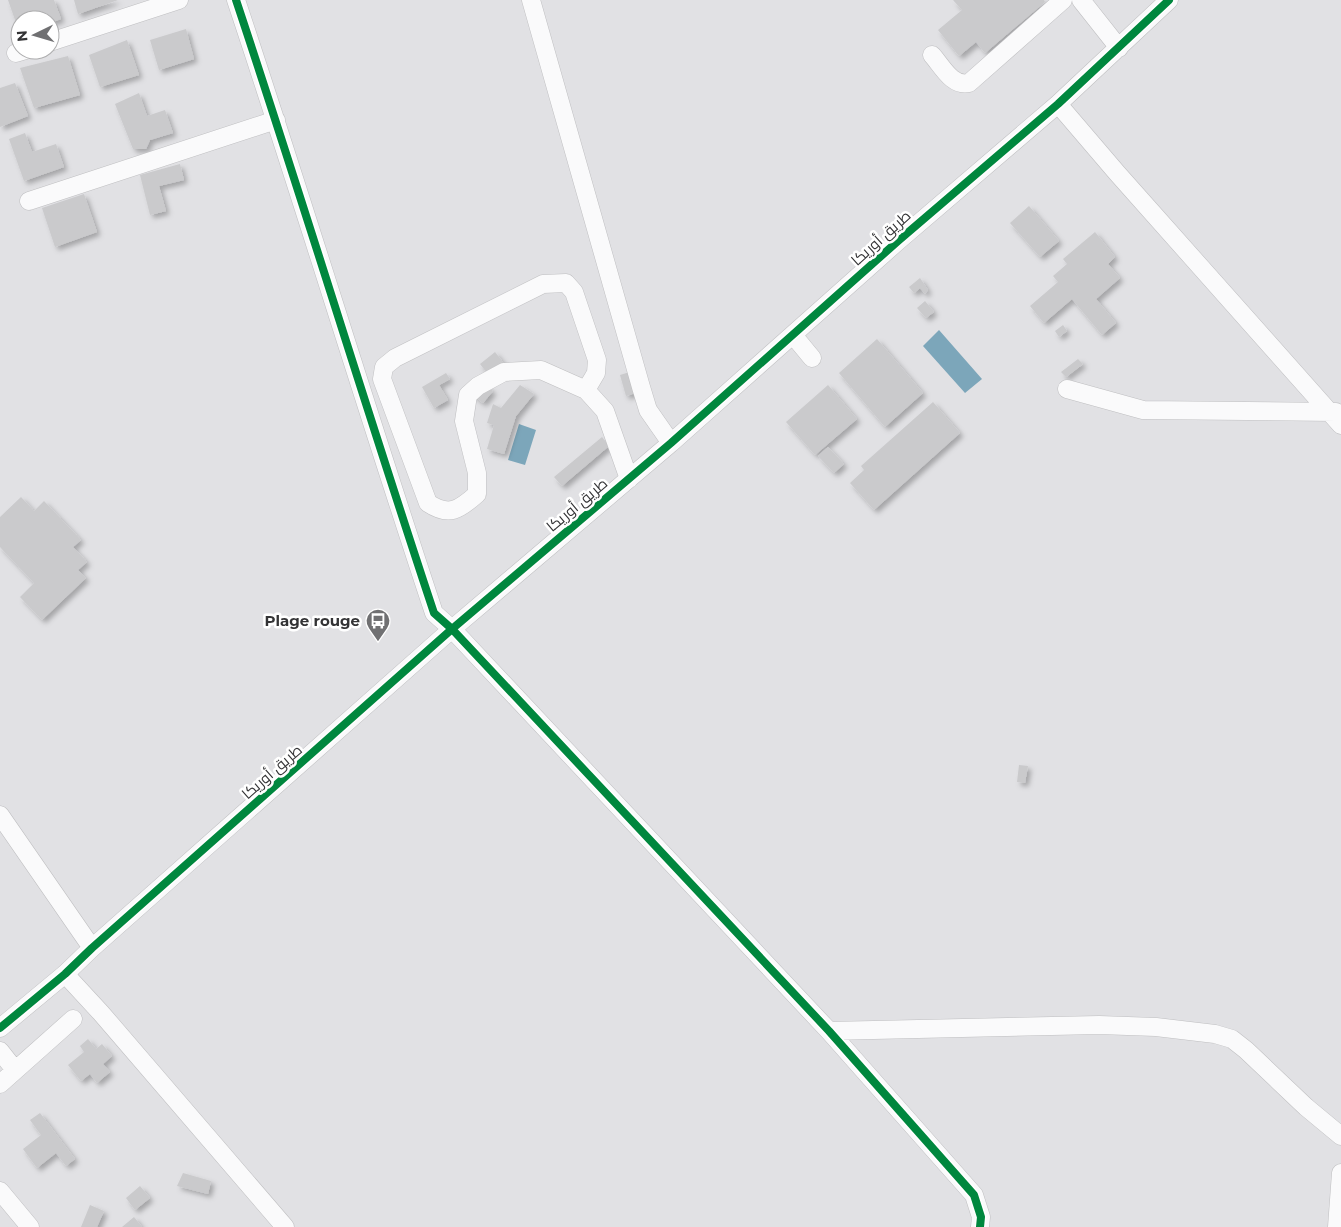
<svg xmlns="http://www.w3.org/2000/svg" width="1341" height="1227" font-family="Montserrat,Cairo,sans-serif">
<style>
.water{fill:#7ca6ba}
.building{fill:#cacacc;filter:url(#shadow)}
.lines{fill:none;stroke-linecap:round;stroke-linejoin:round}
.minor-casing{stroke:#bfbfc1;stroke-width:19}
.minor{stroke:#fafafb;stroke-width:18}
.cycleway-casing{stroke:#fff;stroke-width:11}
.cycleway{stroke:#00873e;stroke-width:8}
.labels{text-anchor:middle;stroke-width:5;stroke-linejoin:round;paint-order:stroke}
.street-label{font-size:15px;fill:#333335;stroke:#fff}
.poi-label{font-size:15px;font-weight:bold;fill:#333335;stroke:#fff;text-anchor:end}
</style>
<defs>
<filter id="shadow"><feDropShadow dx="3.5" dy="3.5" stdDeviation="2.5" flood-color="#0004"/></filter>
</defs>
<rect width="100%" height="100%" fill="#e1e1e4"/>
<!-- water -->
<path class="water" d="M939 330 982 379 965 393 923 346Z
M519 424 536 430 525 465 508 460Z"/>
<!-- building -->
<path class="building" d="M8 0H54L61 19 50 23V20H20V34Z
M74 0H118L78 14Z
M953 0H1044L1045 2 985 53 976 42 959 56 938 30 962 10Z
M186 29 194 59 159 70 150 40Z
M127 40 139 75 100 87 89 55Z
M68 56 80 95 34 108 20 68Z
M15 83 28 116 0 127V88Z
M139 93 147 116 165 110 173 133 150 140 146 149H133L115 104Z
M25 133 32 152 56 144 64 167 24 181 9 139Z
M180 164 184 180 159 186 166 211 150 215 140 175Z
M84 194 97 232 55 247 42 208Z
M1029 206 1059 241 1040 257 1010 223Z
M1095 232 1115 257 1108 264 1120 278 1096 299 1116 323 1102 335 1072 299 1044 323 1030 306 1058 282 1053 276 1067 264 1063 259Z
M920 278 928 290 925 294 920 288 914 293 909 287Z
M925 301 934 312 926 318 917 308Z
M1063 325 1067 331 1059 337 1055 331Z
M877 339 923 393 885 427 839 373Z
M495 352 506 366 491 378 480 364Z
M1078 359 1083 364 1066 377 1061 372Z
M633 371 639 392 626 396 620 375Z
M446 373 450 379 439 385 448 400 434 408 422 387Z
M477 379 493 391 483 403 468 391Z
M520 385 534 394 516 416 504 454 487 449 494 425 487 423 493 404 501 408Z
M828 385 857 419 815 455 786 422Z
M933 402 960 433 874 510 850 483 864 470 861 466Z
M602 437 609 446 562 486 554 477Z
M828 447 844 464 834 473 818 456Z
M21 497 34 511 44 501 81 540 73 547 87 562 78 570 86 578 42 620 20 597 34 583 0 547V517Z
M1019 765 1028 766 1025 783 1017 782Z
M88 1039 96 1049 102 1044 112 1056 103 1064 110 1072 97 1083 90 1074 81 1081 68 1065 84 1052 80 1046Z
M40 1113 75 1159 66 1166 56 1153 37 1168 23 1149 41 1135 30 1120Z
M183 1173 211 1181 208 1194 177 1186Z
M140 1186 150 1198 135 1210 126 1198Z
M90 1205 104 1211 97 1227H81Z
M134 1217 142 1227H122Z"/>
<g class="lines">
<defs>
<path id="minor" d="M236 0C304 204 366 409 434 613L452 629 829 1031 974 1195 981 1217 980 1227
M531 0 641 387 648 410 671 443
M1081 0 1119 48
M50 42 179 0
M16 53 26 50
M932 55C942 66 952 87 969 83L1063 0
M1058 104 1117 173 1341 425
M29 201 276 120
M793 335 812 358
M1067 389 1143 410 1336 412
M586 390 596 373 597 360 574 292 566 283 543 284 395 358 384 367 382 379 428 503C449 517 459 510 477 494V473L464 421 468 395 478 386 504 372 541 370 586 390 605 411 629 479
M0 815 92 948
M65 974 101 1013 285 1227
M0 1028 65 974 92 948 452 629 671 443 898 241 1058 104 1169 0
M829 1031 1099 1025 1156 1027 1215 1034 1232 1039 1246 1050 1306 1107 1341 1136
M0 1051 15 1070
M0 1084 73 1019
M0 1191 30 1227
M1337 1227 1341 1173"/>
</defs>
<!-- minor casing -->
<use href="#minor" class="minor-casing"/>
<!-- minor -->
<use href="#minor" class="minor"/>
<defs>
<path id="cycleway" d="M236 0C304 204 366 409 434 613L452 629 829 1031 974 1195 981 1217 980 1227
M0 1028 65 974 92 948 452 629 671 443 898 241 1058 104 1169 0"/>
</defs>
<!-- cycleway casing -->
<use href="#cycleway" class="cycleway-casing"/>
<!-- cycleway -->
<use href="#cycleway" class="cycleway"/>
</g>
<!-- icons -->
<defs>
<symbol id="bus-pin" viewBox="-11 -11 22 30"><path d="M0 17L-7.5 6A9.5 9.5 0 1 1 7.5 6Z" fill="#707072" stroke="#fff"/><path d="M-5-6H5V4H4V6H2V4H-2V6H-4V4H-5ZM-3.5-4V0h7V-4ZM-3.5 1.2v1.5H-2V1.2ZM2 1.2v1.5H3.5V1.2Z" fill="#fff"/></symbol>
</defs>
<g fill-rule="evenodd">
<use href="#bus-pin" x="364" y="607" width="28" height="38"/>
</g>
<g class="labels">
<!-- street labels -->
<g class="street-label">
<text transform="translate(881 238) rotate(-42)" y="5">طريق أوريكا</text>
<text transform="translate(577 505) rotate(-40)" y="5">طريق أوريكا</text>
<text transform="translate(272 772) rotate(-41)" y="5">طريق أوريكا</text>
</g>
<!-- poi labels -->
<g class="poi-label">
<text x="360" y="626">Plage rouge</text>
</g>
</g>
<!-- north arrow -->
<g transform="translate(35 35) rotate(265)"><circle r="24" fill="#ffffff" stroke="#adadae"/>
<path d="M0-4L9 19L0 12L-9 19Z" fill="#707072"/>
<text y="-8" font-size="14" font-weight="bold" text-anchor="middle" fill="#333335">N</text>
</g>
</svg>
